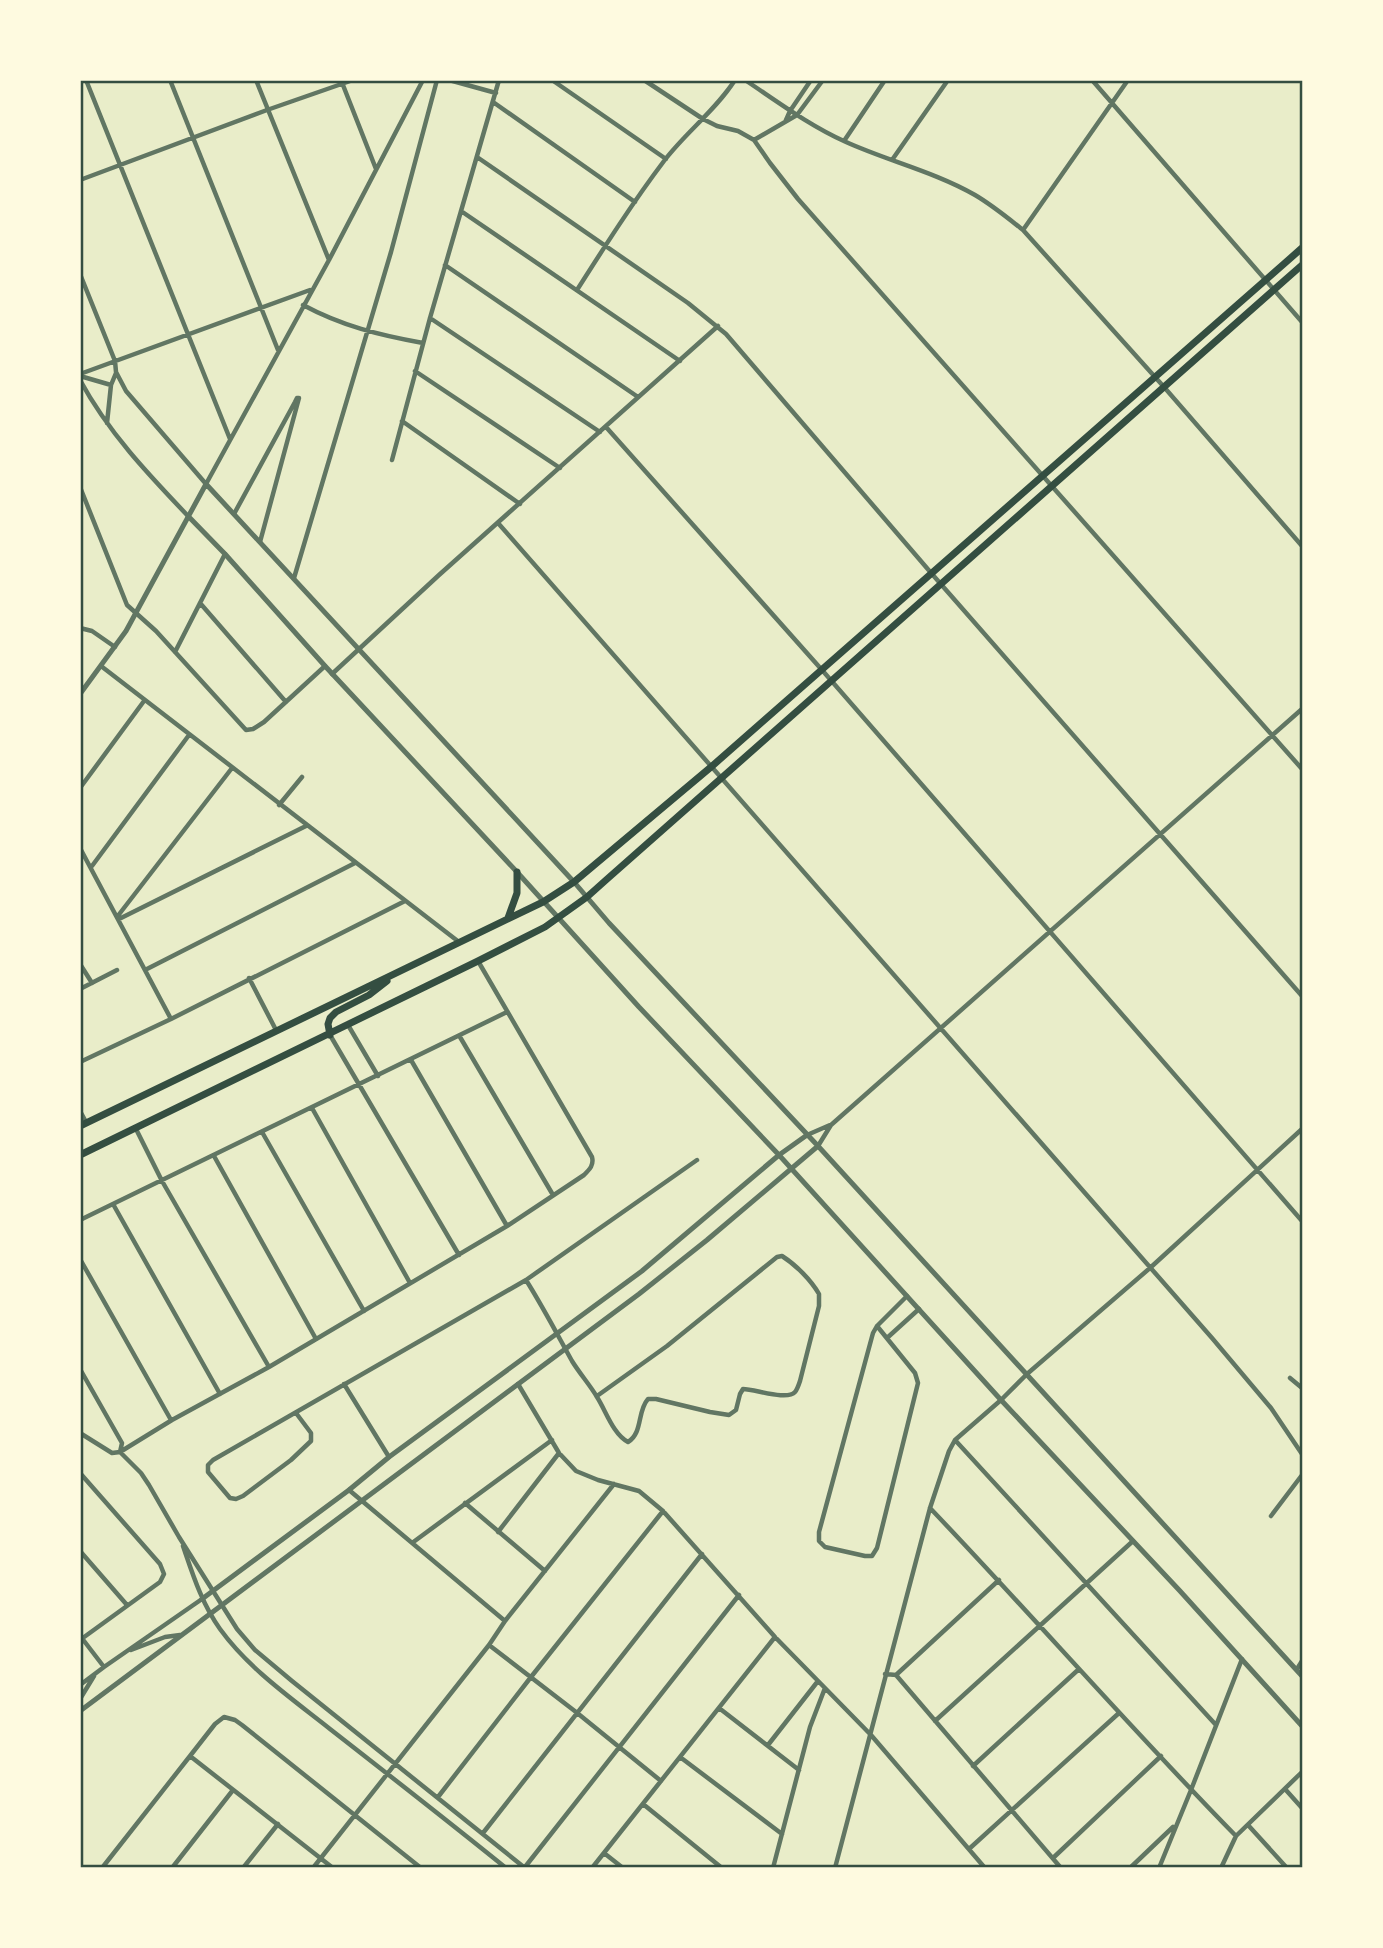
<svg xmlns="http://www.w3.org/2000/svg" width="1383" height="1948" font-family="'Roboto Condensed',sans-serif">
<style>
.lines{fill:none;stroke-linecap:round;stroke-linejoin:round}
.minor{stroke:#617663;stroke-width:4.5}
.tertiary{stroke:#617663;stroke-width:5}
.primary{stroke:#344e41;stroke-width:7}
.neatline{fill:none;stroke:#344e41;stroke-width:2.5}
</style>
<rect width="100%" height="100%" fill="#e9edc9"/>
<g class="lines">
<!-- minor -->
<path class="minor" d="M86 80 230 439
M170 80 278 350
M256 80 329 260
M341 80 376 169
M449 80 496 93
M552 80 666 159
M644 80 703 119 717 126 738 131 754 140 770 163 798 199 1302 769
M745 80C778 102 810 126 846 142 888 161 935 172 975 195 992 205 1008 218 1023 230L1164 387 1302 546
M1092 80 1302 322
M493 102 635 202
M786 120 790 111 811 80
M754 140 797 115 823 80
M844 141 885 80
M477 157 688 303 726 334 932 574 1302 996
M892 160 948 80
M80 180 267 110 353 80
M461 211 680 361
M1023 230 1128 80
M445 265 638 397
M80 274 115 361 116 372 126 391 206 484 329 260 423 80
M577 290C605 246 633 202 664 161 686 132 715 111 735 80
M303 305C342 326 379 335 423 343
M430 318 600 432
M415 371 560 468
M80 374 310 290
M80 376 111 385
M80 380C108 432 148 474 188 516
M402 421 520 504
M107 423 111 385 116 373
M606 427 822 670 1302 1221
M392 460 430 318 499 80
M80 487 127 605 156 631 246 730 253 729 264 722 325 666
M234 514 295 402 297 398H299L260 542
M498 523 1212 1338 1271 1408 1302 1454
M294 578 391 252 437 80
M200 603 286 702
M80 628 92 631 115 647
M175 652 225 554
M101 666 459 942
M332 674 439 575 718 326
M80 788 144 701
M279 805 302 777
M80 848 171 1019
M92 866 189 735
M117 917 232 768
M119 919 306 826
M80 964 92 983
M145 970 355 863
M249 978 276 1030
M80 989 117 970
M348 1025 378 1076
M330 1035 459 1255
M460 1037 553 1195
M411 1060 507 1226
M80 1062 171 1019 405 901
M312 1108 410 1283
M80 1111 86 1122
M136 1129 162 1181 269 1367
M262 1132 364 1311
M807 1135 830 1125
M818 1146 831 1125 1302 709
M214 1156 316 1339
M113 1204 220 1394
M80 1220 507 1012
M80 1259 171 1420
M526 1280C543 1307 557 1334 572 1361 580 1374 590 1385 597 1397 606 1411 613 1434 628 1442 643 1433 637 1411 648 1399H656L710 1412 729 1415 736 1410 740 1394 743 1389C755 1389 787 1401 795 1392 797 1390 799 1384 800 1381L819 1306V1294C811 1280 796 1265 782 1256L777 1257 667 1346 597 1396
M877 1326 915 1373 918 1383 877 1548 872 1556H865L825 1547 819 1541V1532L873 1333 877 1326 907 1296
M887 1338 919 1309
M80 1369 122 1443 120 1452
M1290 1378 1302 1388
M344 1384 389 1457
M518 1384 559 1453 576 1471 598 1480 639 1491 663 1511 775 1637 871 1735 985 1868
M296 1413 311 1433V1441L291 1460 243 1496 236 1499 230 1498 208 1472V1465L213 1460 526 1280 697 1160
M80 1433 112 1453 120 1452 141 1473 149 1485 179 1537 237 1629 255 1650 292 1681 525 1868
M955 1440 1216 1725
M120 1452 172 1420 269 1367 507 1226 584 1175C590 1169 594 1165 592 1157L478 961
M80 1473 160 1564 164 1574 160 1582 80 1640
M349 1490 505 1621
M465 1503 545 1571
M930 1508C1033 1616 1131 1729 1236 1836
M1271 1516 1302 1475
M498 1532 559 1453
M412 1543 552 1440
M183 1546C193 1575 202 1604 220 1629 249 1669 291 1698 330 1729 389 1775 448 1821 506 1868
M80 1551 127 1605
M81 1637 104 1667
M489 1645 576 1712 661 1781
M131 1650 165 1637 180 1635
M1297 1669 1302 1661
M885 1674 896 1675 999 1580
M896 1675 1061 1868
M80 1685 104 1667 202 1599
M80 1699 94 1676
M719 1708 799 1770
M935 1721 1133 1541
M768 1745 818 1681
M190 1756 333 1868
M680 1757 782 1834
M973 1766 1079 1669
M1285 1789 1302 1808
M438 1797 531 1677 663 1511
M643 1804 722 1868
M1248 1825 1287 1868
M483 1833 702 1554
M969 1849 1119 1713
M604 1853 623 1868
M1053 1858 1161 1756
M525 1867 739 1595
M102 1868 190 1756 215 1724 224 1717 235 1720 242 1725 421 1868
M172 1868 233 1790
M243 1868 278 1824
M313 1868 489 1645 505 1621 614 1484
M592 1868 775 1637
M773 1868 810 1727 825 1688
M835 1868 930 1508 949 1451 955 1440 1001 1400 1027 1374 1150 1268 1302 1129
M1130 1868 1173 1827
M1159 1868 1191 1790 1242 1659
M1221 1868 1236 1836 1302 1772"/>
<!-- tertiary -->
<path class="tertiary" d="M188 516 225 554 325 666 517 872 639 1007 779 1155 1001 1400 1180 1591 1302 1726
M80 694 126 631 206 484 574 882 609 923 818 1146 1302 1676
M202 1599 349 1490 389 1457 642 1271 779 1155 807 1135
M80 1711 639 1294 707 1240 818 1146"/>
<!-- primary -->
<path class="primary" d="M508 918 517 893V872
M330 1035 328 1024 330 1018 336 1012 369 995 387 981
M80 1126 543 902 574 882 711 767 1302 248
M80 1155 478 961 545 927 587 897 606 880 1302 265"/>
</g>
<!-- border -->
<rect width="1383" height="1948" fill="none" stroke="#fefae0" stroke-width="164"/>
<rect x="82" y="82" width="1219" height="1784" class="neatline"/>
</svg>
